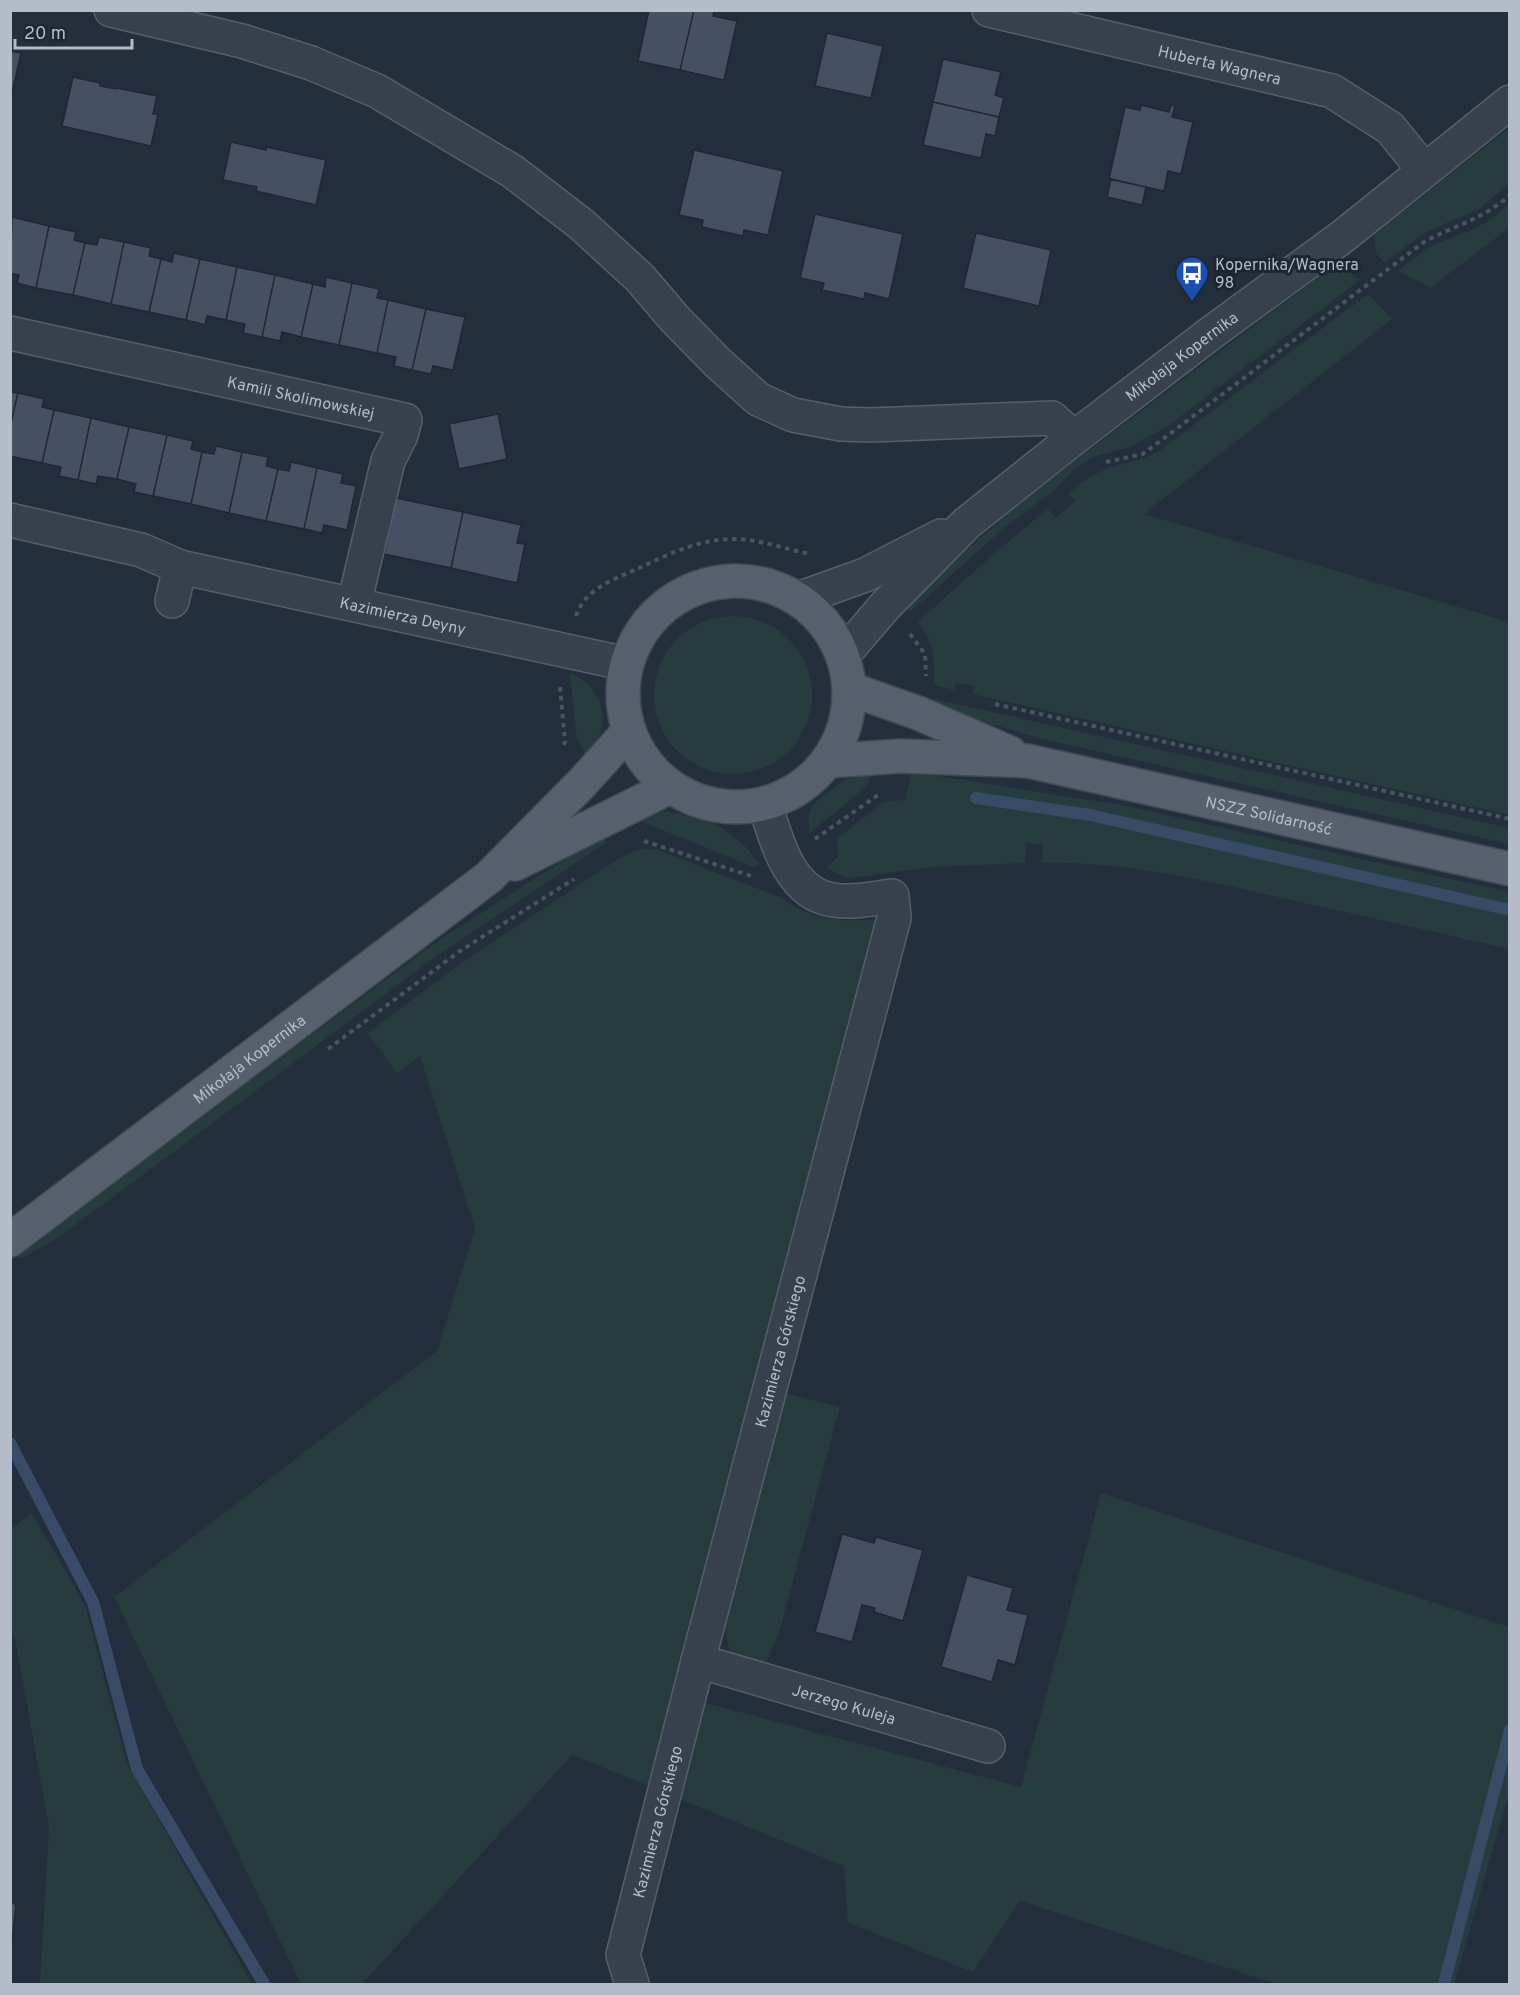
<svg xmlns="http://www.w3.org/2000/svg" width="1520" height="1995" font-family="Overpass,sans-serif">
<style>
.green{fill:#263c3f}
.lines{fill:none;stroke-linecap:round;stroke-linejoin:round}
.stream{stroke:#394c67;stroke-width:12}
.building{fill:#455162;stroke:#1f2835;stroke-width:1.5}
.minor-casing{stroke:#565f6c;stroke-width:36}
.major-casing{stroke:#414a57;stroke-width:36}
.path{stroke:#44595c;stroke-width:4;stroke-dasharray:4.5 4.5;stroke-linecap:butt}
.minor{stroke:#38414e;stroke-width:33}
.major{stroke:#56606e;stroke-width:33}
.labels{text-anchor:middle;stroke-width:6;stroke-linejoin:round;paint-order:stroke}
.street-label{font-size:16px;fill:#b4bcc9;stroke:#1d2633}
.poi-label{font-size:16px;fill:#b4bcc9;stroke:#1d2633;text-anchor:start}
</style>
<rect width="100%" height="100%" fill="#242f3e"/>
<!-- green -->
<path class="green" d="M1509 128V184L1479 209 1426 232 1384 263 1376 253 1374 234Z
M1509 205V228L1430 288 1398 271 1431 246 1476 228 1493 218Z
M1330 268 1349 272 1360 280 1168 426 1130 447 1097 456 1075 468 1057 488 1004 528 910 612 904 605 1026 498Z
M1368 294 1392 319 1144 514 1509 622V815L973 694 974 686 956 683 954 690 934 685C934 653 936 649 918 622 961 583 1003 545 1048 509L1056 518 1075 501 1068 494C1080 484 1090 476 1104 470 1122 463 1142 461 1159 451Z
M654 695a79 79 0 1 1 158 0a79 79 0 1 1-158 0Z
M570 673C598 685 611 712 597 740 594 747 592 752 585 755L577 739Z
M930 698 1509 828V844L1038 738 928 705Z
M874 770 866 787 809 834V814L812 805 845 779Z
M912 772 1121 805 1509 892V949C1435 932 1361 915 1286 899 1207 881 1124 861 1042 863L1043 844 1026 843 1025 863 932 867 850 878 844 877 826 868 838 857 837 839 883 802 905 800Z
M653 811 678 813 718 825 746 847 760 864 754 867 638 820Z
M602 835 607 842 438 955 58 1238 21 1259 17 1256 432 945Z
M642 849 658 850 782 898C813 922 848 922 886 919L743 1421 649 1786 572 1755 362 1984H301L114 1597 437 1351 475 1229 420 1056 397 1073 367 1033 470 957 626 854Z
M778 1391 840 1407 779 1633 764 1668 752 1664 730 1652 722 1618Z
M1101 1493 1509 1627V1793L1454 1984H1277L1020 1901 973 1972 848 1923 844 1866 676 1798 702 1702 1021 1787Z
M32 1513 85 1605 127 1764 252 1984H40L49 1827 15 1638 10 1634 11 1529Z"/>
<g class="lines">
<!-- stream -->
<path class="stream" d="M976 798 1090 815 1510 910
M10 1443 93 1602 137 1769 264 1984
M1444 1984 1510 1730"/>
</g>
<!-- building -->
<path class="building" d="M649 10H694L680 70 638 61Z
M694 10H714L713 16 737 21 724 80 680 70Z
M827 33 883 46 871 98 815 86Z
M10 51 21 53 11 98 10 97Z
M943 59 1001 72 995 95 1004 98 999 117 933 102Z
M73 77 100 83V86L116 89 117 88 157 96 153 114H158L151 146 62 126Z
M933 102 999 117 995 136 986 134 981 158 923 145Z
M1141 105 1169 112 1171 105 1175 106 1172 117 1193 122 1181 174 1168 171 1164 191 1109 179 1125 107 1140 110Z
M231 142 266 150V147L326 160 316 205 256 191 257 187 223 180Z
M694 150 783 171 768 235 744 230 743 236 702 227 703 220 679 215Z
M1111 179 1146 187 1142 205 1107 197Z
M815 214 903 234 889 299 865 293 864 299 822 290 824 283 800 278Z
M12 217 49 226 36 288 17 283 19 275 10 273Z
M49 226 76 232 74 240 85 243 73 295 36 288Z
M976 233 1051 250 1039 306 963 288Z
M99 237 124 242 111 304 73 295 85 243 97 245Z
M124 242 151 248 149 256 161 259 149 312 111 304Z
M174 253 200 259 186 320 149 312 161 259 172 262Z
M200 259 237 267 226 320 207 316 205 325 186 320Z
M237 267 275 275 262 337 243 333 245 324 226 320Z
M275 275 313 284 301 337 282 332 280 341 262 337Z
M326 277 352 283 339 345 301 337 313 284 325 287Z
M352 283 379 289 377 298 388 300 377 353 339 345Z
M388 300 426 309 412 370 394 366 396 357 377 353Z
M426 309 465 317 453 370 433 366 431 374 412 370Z
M10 392 18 393 10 427Z
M18 393 44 399 42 407 54 410 42 463 10 456V427Z
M54 410 91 418 78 480 59 476 61 467 42 463Z
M498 414 507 459 459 469 449 424Z
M91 418 129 427 117 479 98 476 96 484 78 480Z
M129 427 167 435 153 496 134 492 136 484 117 479Z
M167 435 193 441 191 449 202 452 191 504 153 496Z
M216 446 242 452 229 513 191 504 202 452 214 454Z
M242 452 268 457 266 466 278 469 266 521 229 513Z
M291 462 317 468 304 529 266 521 278 469 289 471Z
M317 468 343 474 341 483 356 486 347 530 324 525 322 533 304 529Z
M396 498 463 512 451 568 384 554Z
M463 512 521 525 517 543 525 544 517 583 451 568Z
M842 1534 874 1543 876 1537 923 1550 903 1621 874 1612 875 1608 862 1605 852 1642 815 1632Z
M967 1575 1013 1588 1007 1610 1028 1615 1015 1665 998 1660 992 1682 941 1667Z
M10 1903 16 1904 10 1962Z"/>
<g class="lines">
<defs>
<g id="minor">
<path d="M111 10 242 41 311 63 377 91 512 171 581 224 640 278 675 319 717 362 758 399 793 415 841 424 871 425 1052 418 1074 438"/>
<path id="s1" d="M989 10 1332 91 1390 128 1424 170"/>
<path id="s2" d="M10 333 405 420 401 435 388 461 354 604"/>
<path id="s3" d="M10 520 141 550 180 567 627 664"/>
<path d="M798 599 865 575 941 536"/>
<path d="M172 601 180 567"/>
<path id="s4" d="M843 655 886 605 967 523 1074 438 1211 333 1342 237 1510 102"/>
<path id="s5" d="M698 1661 988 1746"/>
<path id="s6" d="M632 1984 623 1955 698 1661 894 918 892 896C873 899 852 903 833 900 789 894 776 839 765 804"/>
</g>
<g id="major">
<circle cx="736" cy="694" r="113"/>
<path d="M850 689 918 713 1010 753"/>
<path id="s7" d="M828 761 901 756 1028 761 1510 869"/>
<path d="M515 864 670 787"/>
<path id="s8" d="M10 1240 489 877 583 782 628 732"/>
</g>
</defs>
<!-- minor casing -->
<use href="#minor" class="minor-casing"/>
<!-- major casing -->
<use href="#major" class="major-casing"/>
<!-- path -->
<path class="path" d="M1106 462 1143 454 1424 242C1455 225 1482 220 1510 195
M576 616C580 603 591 592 603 585 613 579 626 574 637 569 667 555 698 539 733 539 760 539 784 549 810 554
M910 634 925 654 926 676
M560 687 565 742 562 748
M995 704 1510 819
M815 839 878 795
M644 841 751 876
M328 1049 460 951 574 879"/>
<!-- minor -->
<use href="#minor" class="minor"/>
<!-- major -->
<use href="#major" class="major"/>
</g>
<!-- icons -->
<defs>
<symbol id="bus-pin" viewBox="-11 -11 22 30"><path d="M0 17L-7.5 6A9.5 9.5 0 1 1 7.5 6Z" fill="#1a4fb4" stroke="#1d2633"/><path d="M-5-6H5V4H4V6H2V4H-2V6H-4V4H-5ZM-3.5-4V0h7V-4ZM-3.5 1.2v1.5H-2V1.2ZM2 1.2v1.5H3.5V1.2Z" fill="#fff"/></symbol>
</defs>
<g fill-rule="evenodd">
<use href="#bus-pin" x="1173" y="254" width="38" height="52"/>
</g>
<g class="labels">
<!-- street labels -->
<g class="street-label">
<text dy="6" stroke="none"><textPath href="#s1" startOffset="237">Huberta Wagnera</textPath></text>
<text dy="6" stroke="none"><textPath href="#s4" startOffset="453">Mikołaja Kopernika</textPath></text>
<text dy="6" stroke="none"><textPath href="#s2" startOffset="298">Kamili Skolimowskiej</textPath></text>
<text dy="6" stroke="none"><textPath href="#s3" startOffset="405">Kazimierza Deyny</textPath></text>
<text dy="6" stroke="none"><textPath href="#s7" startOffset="447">NSZZ Solidarność</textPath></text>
<text dy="6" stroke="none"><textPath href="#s8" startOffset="300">Mikołaja Kopernika</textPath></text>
<text dy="6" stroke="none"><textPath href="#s6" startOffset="654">Kazimierza Górskiego</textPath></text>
<text dy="6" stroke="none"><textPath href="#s5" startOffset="152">Jerzego Kuleja</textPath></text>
<text dy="6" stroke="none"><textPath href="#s6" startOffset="168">Kazimierza Górskiego</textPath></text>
</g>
<!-- poi labels -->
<g class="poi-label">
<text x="1215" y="270">Kopernika/Wagnera<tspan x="1215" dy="18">98</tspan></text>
</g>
</g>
<!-- border -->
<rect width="1520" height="1995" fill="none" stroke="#b4bcc9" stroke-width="24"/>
<!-- scale -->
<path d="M15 39v9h117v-9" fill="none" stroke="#b4bcc9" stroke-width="3"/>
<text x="24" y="39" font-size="18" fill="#b4bcc9" stroke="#1d2633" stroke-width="4.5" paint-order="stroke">20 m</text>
</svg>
